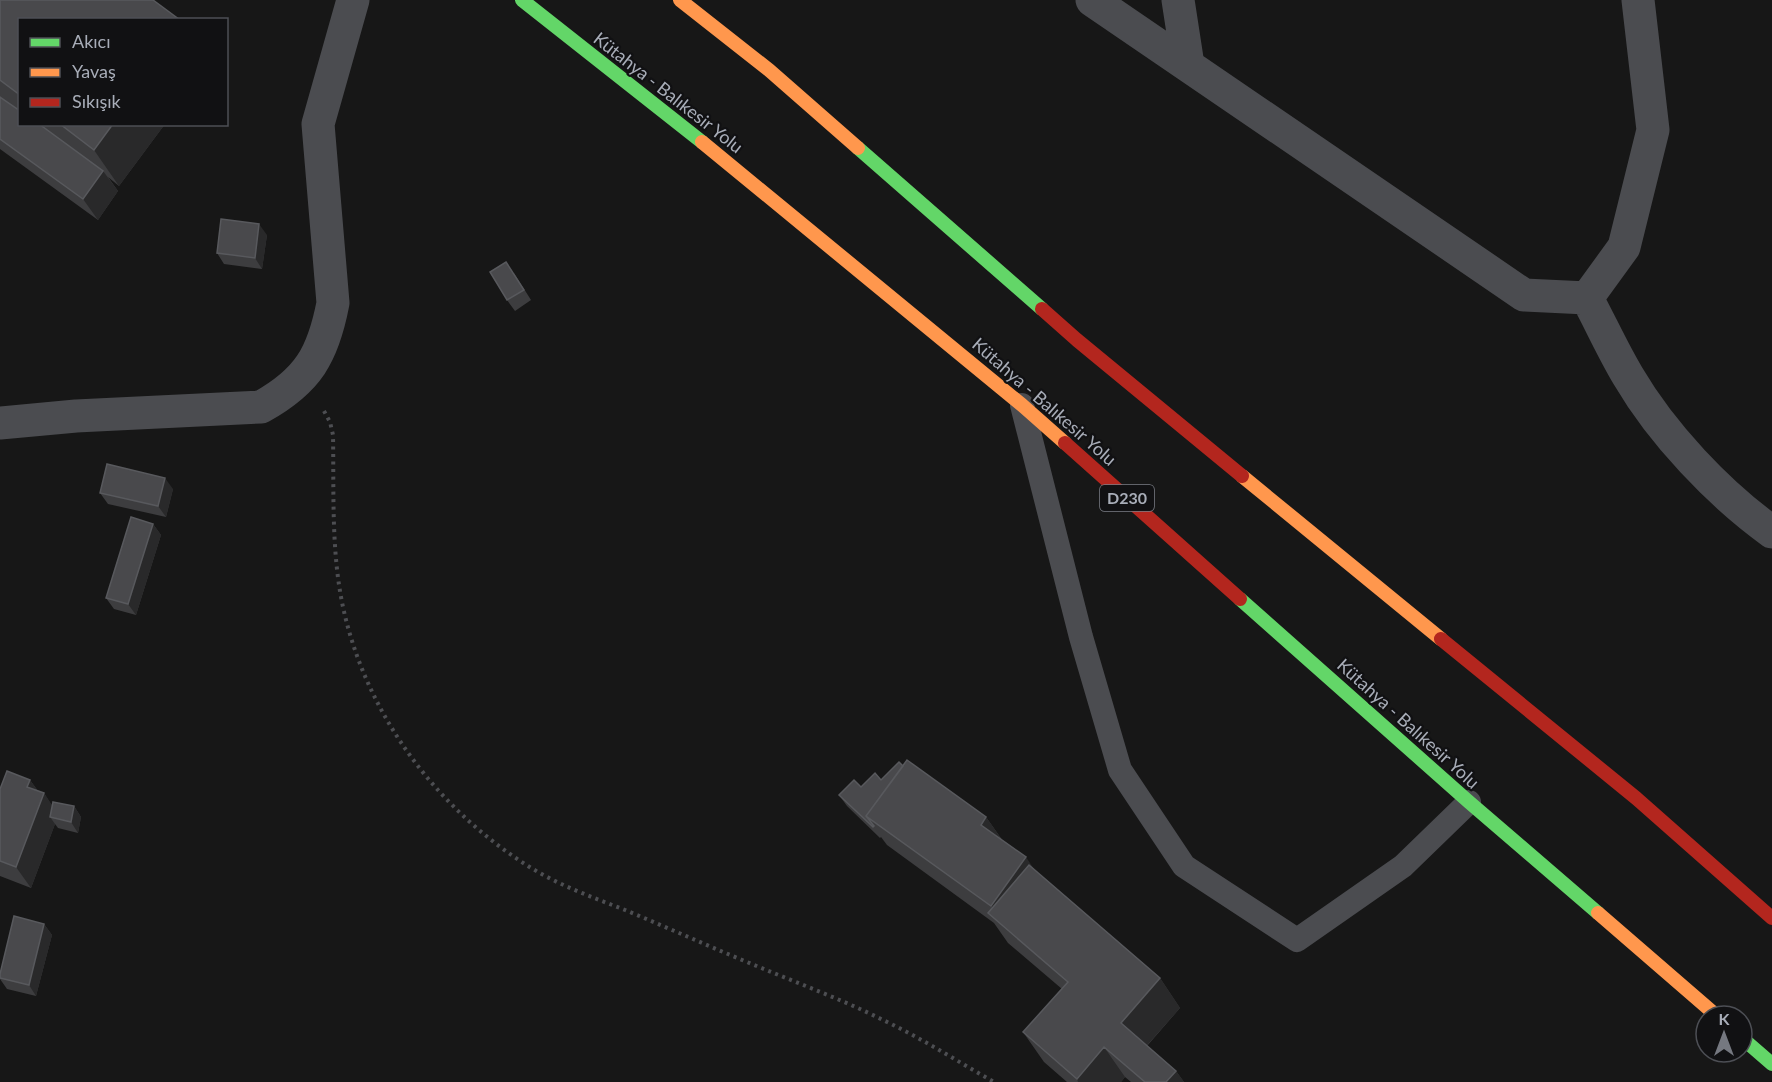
<svg xmlns="http://www.w3.org/2000/svg" width="1772" height="1082" font-family="Lato,sans-serif">
<style>
.lines{fill:none;stroke-linecap:round;stroke-linejoin:round}
.path{stroke:#4d4e52;stroke-width:4;stroke-dasharray:3 4.5;stroke-linecap:butt}
.lane{stroke:#4b4c50;stroke-width:24}
.street{stroke:#4b4c50;stroke-width:33}
.fast{stroke:#63d668;stroke-width:14}
.slow{stroke:#ff974d;stroke-width:14}
.jam{stroke:#b3261e;stroke-width:14}
.wall{fill:#3d3d3f}
.shaded-wall{fill:#29292a}
.building{fill:#49494c;stroke:#58595d;stroke-width:1.5}
.labels{text-anchor:middle;stroke-width:4.5;stroke-linejoin:round;paint-order:stroke}
.shield{fill:#111113;stroke:#7b7e86;stroke-width:1.5}
.shield-label{font-size:16px;font-weight:bold;fill:#a8adb8}
.street-label{font-size:18px;fill:#a8adb8;stroke:#111113}
</style>
<rect width="100%" height="100%" fill="#171717"/>
<g class="lines">
<!-- path -->
<path class="path" d="M324 411 330 422 333 435C334 492 331 551 343 607 366 714 436 808 528 866 558 885 592 897 625 910 666 927 706 945 747 962 792 981 839 998 883 1020 921 1038 957 1061 994 1082"/>
<!-- lane -->
<path class="lane" d="M1022 405 1081 637 1120 770 1184 866 1297 940 1403 866 1469 802"/>
<!-- street -->
<path class="street" d="M1092 0 1524 295 1587 298
M1178 0 1188 65
M1587 298 1624 247 1653 130 1638 0
M1587 298C1601 324 1613 351 1628 376 1662 434 1718 493 1772 532
M0 423 76 416 261 407C308 381 323 355 333 303L318 124 353 0"/>
<!-- fast -->
<path class="fast" d="M522 0 702 142
M858 148 1042 309
M1240 599 1469 802 1598 913
M1742 1038 1772 1064"/>
<!-- slow -->
<path class="slow" d="M680 0 769 70 858 148
M702 142 1022 405 1065 443
M1242 476 1441 639
M1598 913 1717 1016"/>
<!-- jam -->
<path class="jam" d="M1042 309 1077 340 1242 476
M1065 443 1240 599
M1441 639 1636 798 1772 918"/>
</g>
<!-- wall -->
<path class="wall" d="M0 0 20 20V124H165L119 186 108 177 118 191 98 220 0 149Z
M267 235 262 269 224 264 217 253Z
M514 273 531 300 515 311 507 300Z
M173 489 166 517 108 504 100 493Z
M153 524 161 535 136 615 114 609 106 598Z
M903 766 986 817 1003 841 1035 871 1160 978 1180 1008 1147 1046 1176 1071 1184 1082H1131L1125 1077 1121 1082H1067L1044 1062 1023 1032 1062 989 1008 943 994 923 887 845 881 837 880 838 847 806 839 795 881 780Z
M30 780 38 791 44 793 52 806H74L81 817 78 833 58 828 55 824 31 888 0 876V789Z
M44 924 52 935 36 996 7 989 0 979V974Z"/>
<!-- shaded-wall -->
<path class="shaded-wall" d="M113 124H165L119 186 94 150Z
M103 171 118 191 98 220 83 199Z
M259 224 267 235 262 269 255 258Z
M165 478 173 489 166 517 158 506Z
M153 524 161 535 136 615 128 604Z
M30 780 42 797 44 793 58 814 50 817 55 824 31 888 16 867 27 787Z
M74 806 81 817 78 833 71 822Z
M986 817 1007 847 981 825Z
M1026 857 1046 887 1009 932 991 906Z
M44 924 52 935 36 996 29 985Z
M1160 978 1180 1008 1141 1052 1121 1023Z
M1104 1047 1125 1077 1121 1082H1078L1077 1079Z
M1176 1071 1184 1082H1166Z"/>
<!-- building -->
<path class="building" d="M0 0H153L180 20H20V95L0 80Z
M0 97 20 111V124H39L103 171 83 199 0 139Z
M60 124H113L94 150Z
M221 219 259 224 255 258 217 253Z
M506 262 524 290 507 300 490 272Z
M107 464 165 478 158 506 100 493Z
M131 517 153 524 128 604 106 598Z
M907 760 986 817 981 825 1026 857 991 906 866 816Z
M899 762 903 766 866 816 874 826 873 827 839 795 854 780 861 787 875 773 881 780Z
M7 771 30 780 27 787 44 793 16 867 0 861V789Z
M53 802 74 806 71 822 50 817Z
M1029 865 1160 978 1121 1023 1176 1071 1166 1082H1145L1104 1047 1077 1079 1023 1032 1068 982 988 913Z
M14 916 44 924 29 985 0 978V974Z"/>
<g class="labels">
<!-- shield labels -->
<rect class="shield" x="1100" y="485" width="54" height="26" rx="4.5"/>
<g class="shield-label">
<text x="1127" y="504">D230</text>
</g>
<!-- street labels -->
<g class="street-label">
<text transform="translate(668 93) rotate(38)" y="6">Kütahya - Balıkesir Yolu</text>
<text transform="translate(1044 402) rotate(41)" y="6">Kütahya - Balıkesir Yolu</text>
<text transform="translate(1408 724) rotate(42)" y="6">Kütahya - Balıkesir Yolu</text>
</g>
</g>
<!-- legend -->
<rect x="18" y="18" width="210" height="108" fill="#111113" stroke="#4d4f55" stroke-width="1.5"/>
<rect x="30" y="38" width="30" height="9" fill="#63d668" stroke="#4d4f55" stroke-width="1.5"/>
<text x="72" y="48" font-size="18" fill="#a8adb8">Akıcı</text>
<rect x="30" y="68" width="30" height="9" fill="#ff974d" stroke="#4d4f55" stroke-width="1.5"/>
<text x="72" y="78" font-size="18" fill="#a8adb8">Yavaş</text>
<rect x="30" y="98" width="30" height="9" fill="#b3261e" stroke="#4d4f55" stroke-width="1.5"/>
<text x="72" y="108" font-size="18" fill="#a8adb8">Sıkışık</text>
<!-- north arrow -->
<g transform="translate(1724 1034)"><circle r="28" fill="#111113" stroke="#4d4f55" stroke-width="1.5"/>
<path d="M0-4.5L10 22L0 15L-10 22Z" fill="#757880"/>
<text y="-9" font-size="16" font-weight="bold" text-anchor="middle" fill="#a8adb8">K</text>
</g>
</svg>
